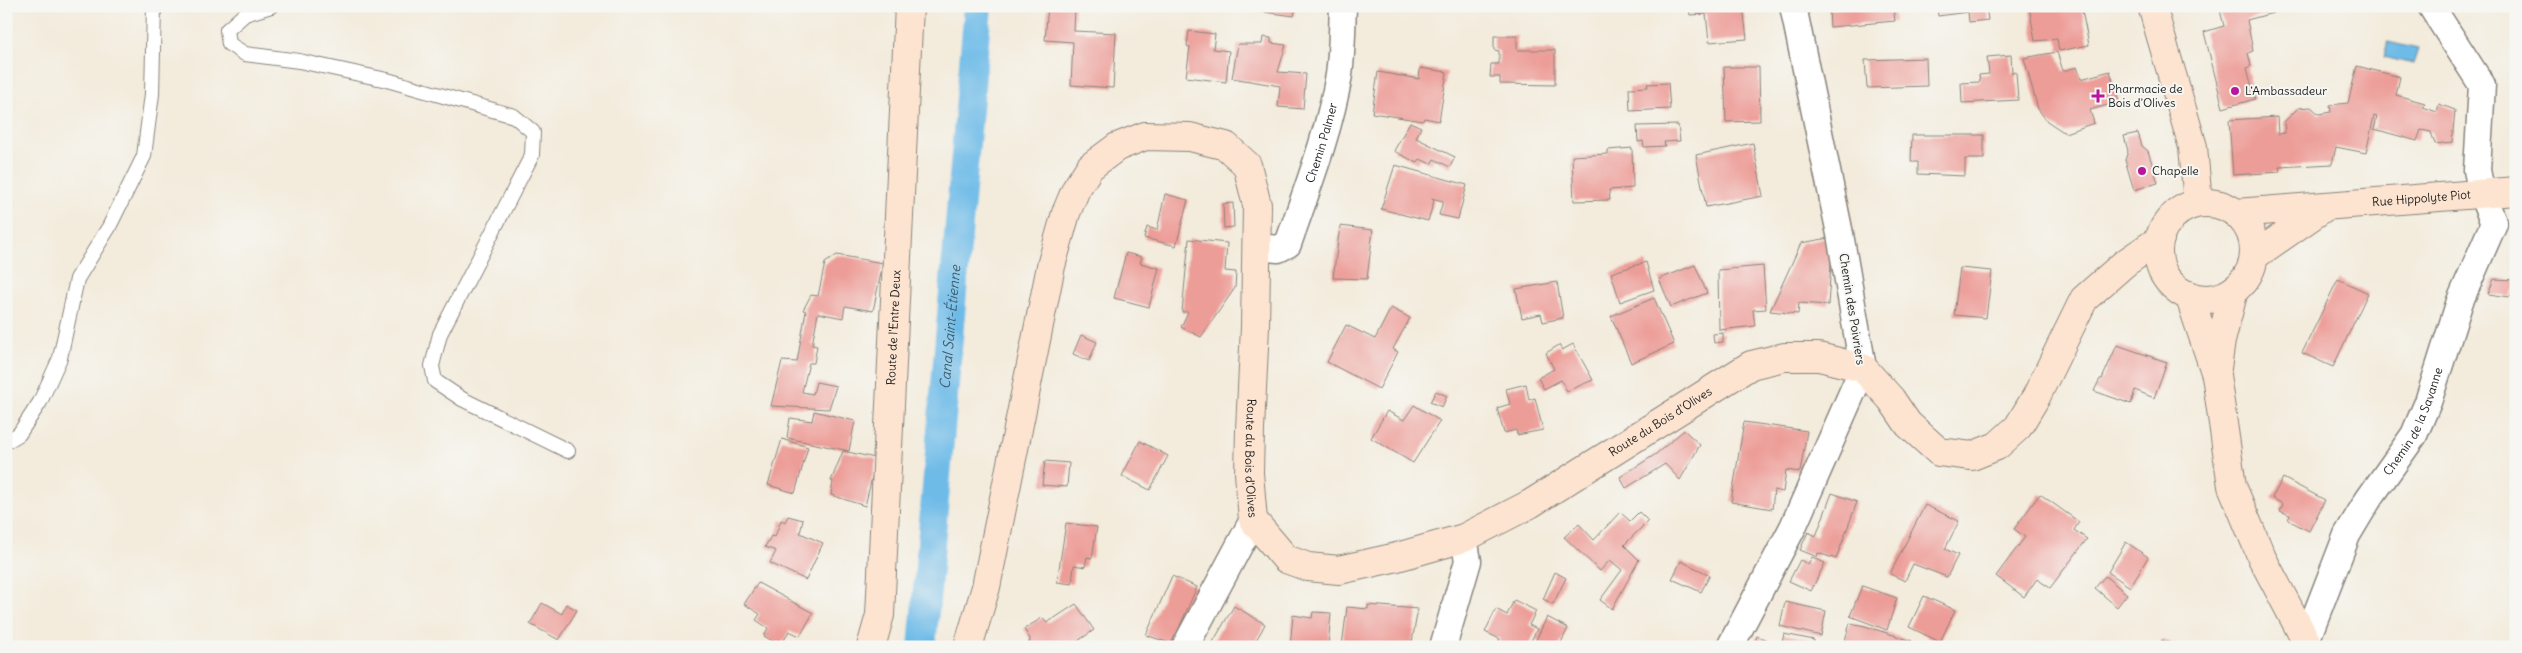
<svg xmlns="http://www.w3.org/2000/svg" width="2522" height="653" font-family="Delius,sans-serif">
<style>
.water{fill:#6ebbe8;stroke:#456c82}
.lines{fill:none;stroke-linecap:round;stroke-linejoin:round}
.canal{stroke:#6ebbe8;stroke-width:28}
.building{fill:#ed9d98}
.lane-casing{stroke:#88847c;stroke-width:16}
.street-casing{stroke:#88847c;stroke-width:29}
.secondary-casing{stroke:#88847c;stroke-width:30}
.lane{stroke:#fff;stroke-width:14}
.street{stroke:#fff;stroke-width:26}
.secondary{stroke:#fde4d0;stroke-width:28}
.poi-dot{fill:#b5179e;stroke:#f6f6f2;stroke-width:2}
.labels{text-anchor:middle;stroke-width:4;stroke-linejoin:round;paint-order:stroke}
.poi-label{font-size:12px;fill:#1c1c1c;stroke:#f6f6f2;text-anchor:start}
.street-label{font-size:12px;fill:#1c1c1c;stroke:#f6f6f2}
.water-label{font-size:14px;font-style:italic;fill:#3d5c6e;stroke:#f6f6f2}
</style>
<rect width="100%" height="100%" fill="#f6f6f2"/>
<filter id="ink" filterUnits="userSpaceOnUse"><feTurbulence type="fractalNoise" baseFrequency=".02" numOctaves="2"/><feDisplacementMap in="SourceGraphic" scale="10" xChannelSelector="R" yChannelSelector="G"/><feConvolveMatrix kernelMatrix="1 2 1 2 8 2 1 2 1" color-interpolation-filters="sRGB"/></filter>
<filter id="wash" filterUnits="userSpaceOnUse"><feTurbulence type="fractalNoise" baseFrequency=".0096" numOctaves="4" result="noise"/><feDisplacementMap in="SourceGraphic" scale="20" xChannelSelector="R" yChannelSelector="G"/><feGaussianBlur stdDeviation="1.12" result="paint"/><feColorMatrix in="noise" values="0 0 0 0 0 0 0 0 0 0 0 0 0 0 0 0 0 1.4 0 .05"/><feComposite in="paint" operator="in"/></filter>
<g filter="url(#wash)">
<rect width="100%" height="100%" fill="#f3ebdb"/>
<!-- water -->
<path class="water" d="M2388 42 2418 49 2413 64 2384 57Z"/>
<g class="lines">
<!-- canal -->
<path class="canal" id="s1" d="M922 647 978 6"/>
</g>
<g id="blocks">
<!-- building -->
<path class="building" d="M1048 6H1075L1074 31 1116 33 1113 88 1071 85 1073 42 1045 40Z
M1259 6H1296L1294 16 1265 12 1266 9Z
M1689 6H1743L1747 39 1709 42 1706 14 1690 15Z
M1840 6H1893L1895 21 1830 27 1829 9 1840 8Z
M1937 6H1986L1988 20 1969 22 1968 12 1938 16Z
M2029 6H2081L2089 45 2059 51 2057 39 2035 41Z
M2219 6H2271L2273 13 2247 20 2253 51 2248 53 2251 66 2247 68 2255 99 2223 108 2204 32 2224 26Z
M1189 31 1215 34 1213 49 1229 51 1226 82 1186 77 1190 47 1187 46Z
M1494 36H1517V50H1555V85L1500 84V77H1490L1491 64H1499V51L1494 50Z
M1263 37 1271 38V43L1286 45 1278 72 1306 74 1303 109 1278 107 1280 86 1232 78 1238 44H1262Z
M2057 52 2063 71 2077 67 2081 79 2110 71 2119 102 2090 110 2094 123 2065 133 2047 121 2038 109 2024 58Z
M2011 55 2012 73 2016 72 2018 100 1962 103 1961 83 1980 82 1979 75 1989 74 1987 57Z
M1926 58 1927 86 1867 88 1865 60Z
M2357 66 2400 77 2396 95 2425 103 2423 107 2437 112 2439 104 2455 110 2452 142 2435 144 2431 132 2421 130 2417 141 2374 129 2377 117 2374 116 2366 153 2336 147 2332 164 2279 167 2280 172 2233 175 2229 120 2277 117 2278 134 2285 133 2284 122 2298 108 2311 107 2319 114 2331 112 2330 105 2348 103Z
M1724 67H1759L1760 121 1726 122Z
M1420 68 1447 72 1439 121 1424 118 1423 121 1372 113 1378 72 1419 79Z
M1668 83 1670 109 1630 111 1629 88 1648 87 1647 84Z
M1410 122 1421 127 1416 138 1455 157 1450 167 1434 159 1431 164 1420 159 1417 163 1394 151Z
M1678 125 1680 141 1664 142 1665 146 1644 147 1643 141 1638 142 1637 126Z
M2138 133 2142 146 2148 151 2158 183 2134 190 2125 160 2128 151 2124 136Z
M1912 135H1984V159H1965V176L1918 174V162H1911Z
M1753 143 1763 196 1706 207 1696 155Z
M1632 148 1633 188 1609 190 1610 200 1574 201 1572 156 1608 154V150Z
M1395 165 1467 185 1458 219 1439 215 1443 201 1431 198 1434 201 1428 221 1381 209Z
M1165 194 1188 200 1176 246 1144 238 1147 227 1157 230Z
M1233 203 1234 227 1224 228 1223 204Z
M1340 226 1373 230 1367 279 1333 278Z
M1829 238 1832 251 1828 305 1799 303 1798 314 1770 311 1801 243Z
M1189 239 1227 243 1225 271 1236 272 1235 288 1201 337 1181 327 1188 312H1182Z
M1126 253 1142 257 1140 263 1159 268 1149 307 1114 298Z
M837 255 883 263 873 311 845 306 843 318 818 313 812 345 817 346 814 363H809L802 392 813 394 816 382 836 386 829 409 771 406 782 361 797 362 806 311 803 310 811 295 818 296 825 263Z
M1646 262 1654 290 1620 302 1611 273Z
M1695 265 1707 293 1671 307 1659 279Z
M1763 266 1766 309 1753 310 1755 326 1719 330 1718 270Z
M1960 268 1992 271 1986 318 1954 315Z
M2338 279 2368 293 2333 367 2302 353Z
M2494 279 2516 280V290L2513 289 2510 297 2488 294Z
M1557 282 1563 318 1543 322 1541 314 1522 318 1516 289Z
M1654 298 1674 344 1631 363 1611 316Z
M1391 308 1410 318 1393 349 1398 352 1379 389 1327 362 1346 325 1375 339Z
M1723 333V342L1714 343 1713 334Z
M1081 335 1097 342 1089 361 1073 354Z
M1573 344 1593 380 1567 391 1561 380 1544 389 1538 378 1554 369 1546 353 1559 345 1562 350Z
M2117 345 2167 362 2154 398 2135 390 2131 404 2094 391 2100 379H2102Z
M1526 384 1529 400 1535 398 1543 430 1517 435 1516 430 1504 433 1497 408 1510 404 1506 389Z
M1436 391 1447 396 1442 407 1430 402Z
M1414 405 1440 421 1413 463 1371 438 1387 411 1404 420Z
M814 411 855 421 849 451 787 438 790 418 812 421Z
M1744 422 1807 431 1800 472 1786 470 1783 492 1774 490 1772 509 1731 502Z
M1684 430 1700 445 1680 480 1665 464 1626 488 1620 477 1656 454Z
M782 439 808 447 795 493 768 485Z
M1140 441 1168 456 1150 490 1122 476Z
M843 451 875 458 876 461 865 506 831 495 833 481H831Z
M1045 461 1069 463 1067 487 1042 485Z
M2283 478 2325 500 2309 531 2288 520 2290 515 2280 511 2283 504 2272 498Z
M1832 493 1857 502 1836 559 1818 553 1817 557 1800 550 1808 532 1816 536Z
M2040 494 2079 522 2074 530 2087 539 2050 588 2037 579 2024 597 1996 576 2025 537 2014 529Z
M1925 505 1959 521 1945 549 1958 555 1947 577 1913 564 1905 581 1890 574Z
M1620 512 1630 521 1639 512 1648 521 1624 545 1639 560 1612 609 1600 600 1622 570 1610 560 1600 571 1564 537 1579 524 1594 540Z
M788 516 803 520 800 533 823 543 806 580 770 563 776 551 765 547 771 536 775 537 781 520 785 522Z
M1066 523 1097 527 1092 558 1087 557 1085 567 1074 565 1072 584 1057 582Z
M2126 542 2148 557 2130 587 2108 572Z
M1812 557 1825 563 1811 591 1789 581 1800 560 1808 564Z
M1681 561 1710 575 1701 592 1672 579Z
M1555 572 1566 578 1553 604 1543 599Z
M1172 576 1197 587 1172 644 1146 635Z
M2105 576 2127 594 2117 607 2095 588Z
M758 583 813 613 800 636 789 631 781 646 764 636 768 628 756 620 760 614 744 604Z
M1862 586 1897 598 1887 630 1850 616Z
M1924 596 1955 610 1940 642 1909 627Z
M1514 600 1536 611 1529 625 1537 629 1528 647H1496L1500 639 1485 632 1496 609 1507 615Z
M1785 602 1826 611 1821 636 1780 626Z
M542 603 562 614 566 604 577 610 559 640 530 624Z
M1076 604 1094 630 1072 645 1069 642 1065 647H1029L1030 639 1024 629 1042 618 1047 623Z
M1368 605 1418 609 1411 647 1342 646 1347 607 1368 609Z
M1234 606 1265 624 1262 630 1252 647H1210Z
M1313 612 1331 613 1328 647H1290L1293 615 1312 618Z
M1547 617 1568 628 1559 647H1550L1536 640Z
M1850 623 1865 626 1912 641 1910 647H1855L1844 644Z
M1784 634 1814 640 1813 647H1781Z
M1757 636 1777 644V647H1753Z
M2162 640 2179 647H2159Z"/>
</g>
</g>
<g filter="url(#ink)">
<use href="#blocks" fill-opacity="0" stroke="#88847c" stroke-width="1"/>
<g class="lines">
<defs>
<path id="lane" d="M271 6 245 14 227 30 229 44 245 54 299 61 387 80 514 116 533 132 532 155 440 334 432 366 435 381 462 399 568 451
M6 442 19 434 40 402 60 358 77 279 109 227 144 156 152 94 154 6"/>
<g id="street">
<path id="s2" d="M1257 247 1278 249 1288 244C1307 189 1329 133 1339 75 1342 53 1342 29 1343 6"/>
<path id="s3" d="M2306 641 2347 535 2368 500 2414 435 2428 402 2460 301 2494 223 2482 195 2477 170 2482 85 2431 6"/>
<path d="M1185 647 1253 520"/>
<path d="M1443 647 1468 561 1464 538"/>
<path d="M1730 647 1793 527 1863 368 1840 234 1793 6"/>
</g>
<g id="secondary">
<path d="M2152 6 2193 147 2198 203"/>
<circle cx="2206" cy="251" r="48"/>
<path id="s4" d="M2236 213 2516 191"/>
<path d="M2254 256 2322 209"/>
<path d="M2189 295 2216 375 2232 486 2262 558 2306 641 2305 647"/>
<path d="M2217 368 2221 341 2234 290"/>
<path id="s5" d="M871 647 880 615 909 6"/>
<path id="s6" d="M968 647 986 587 1051 266 1066 213 1076 189 1090 167 1117 147 1145 136 1190 137 1226 146 1247 165 1257 205 1255 327 1250 429 1249 473 1253 520 1286 559 1308 567 1339 570 1397 557 1464 538 1530 504 1751 365 1784 357H1819L1863 368 1891 399 1908 424 1939 452 1972 456 1997 446 2018 427 2036 397 2084 299 2125 263 2160 239"/>
</g>
</defs>
<!-- lane casing -->
<use href="#lane" class="lane-casing"/>
<!-- street casing -->
<use href="#street" class="street-casing"/>
<!-- secondary casing -->
<use href="#secondary" class="secondary-casing"/>
<!-- lane -->
<use href="#lane" class="lane"/>
<!-- street -->
<use href="#street" class="street"/>
<!-- secondary -->
<use href="#secondary" class="secondary"/>
</g>
</g>
<!-- markers -->
<g class="poi-dot">
<circle cx="2235" cy="91" r="5"/>
<path d="M2095.5 88.5h5v5h5v5h-5v5h-5v-5h-5v-5h5z"/>
<circle cx="2142" cy="171" r="5"/>
</g>
<g class="labels">
<!-- poi labels -->
<g class="poi-label">
<text x="2108" y="93">Pharmacie de<tspan x="2108" dy="14">Bois d'Olives</tspan></text>
<text x="2245" y="95">L'Ambassadeur</text>
<text x="2152" y="175">Chapelle</text>
</g>
<!-- street labels -->
<g class="street-label">
<text dy="4" stroke="none"><textPath href="#s2" startOffset="139">Chemin Palmer</textPath></text>
<text dy="4" stroke="none"><textPath href="#s4" startOffset="186">Rue Hippolyte Piot</textPath></text>
<text transform="translate(1852 309) rotate(81)" y="4">Chemin des Poivriers</text>
<text dy="4" stroke="none"><textPath href="#s5" startOffset="321">Route de l'Entre Deux</textPath></text>
<text dy="4" stroke="none"><textPath href="#s3" startOffset="246">Chemin de la Savanne</textPath></text>
<text dy="4" stroke="none"><textPath href="#s6" startOffset="1491">Route du Bois d'Olives</textPath></text>
<text dy="4" stroke="none"><textPath href="#s6" startOffset="966">Route du Bois d'Olives</textPath></text>
</g>
<!-- water labels -->
<g class="water-label">
<text dy="5" stroke="none"><textPath href="#s1" startOffset="321">Canal Saint-Étienne</textPath></text>
</g>
</g>
<!-- margin -->
<rect width="2522" height="653" fill="none" stroke="#f6f6f2" stroke-width="25"/>
</svg>
